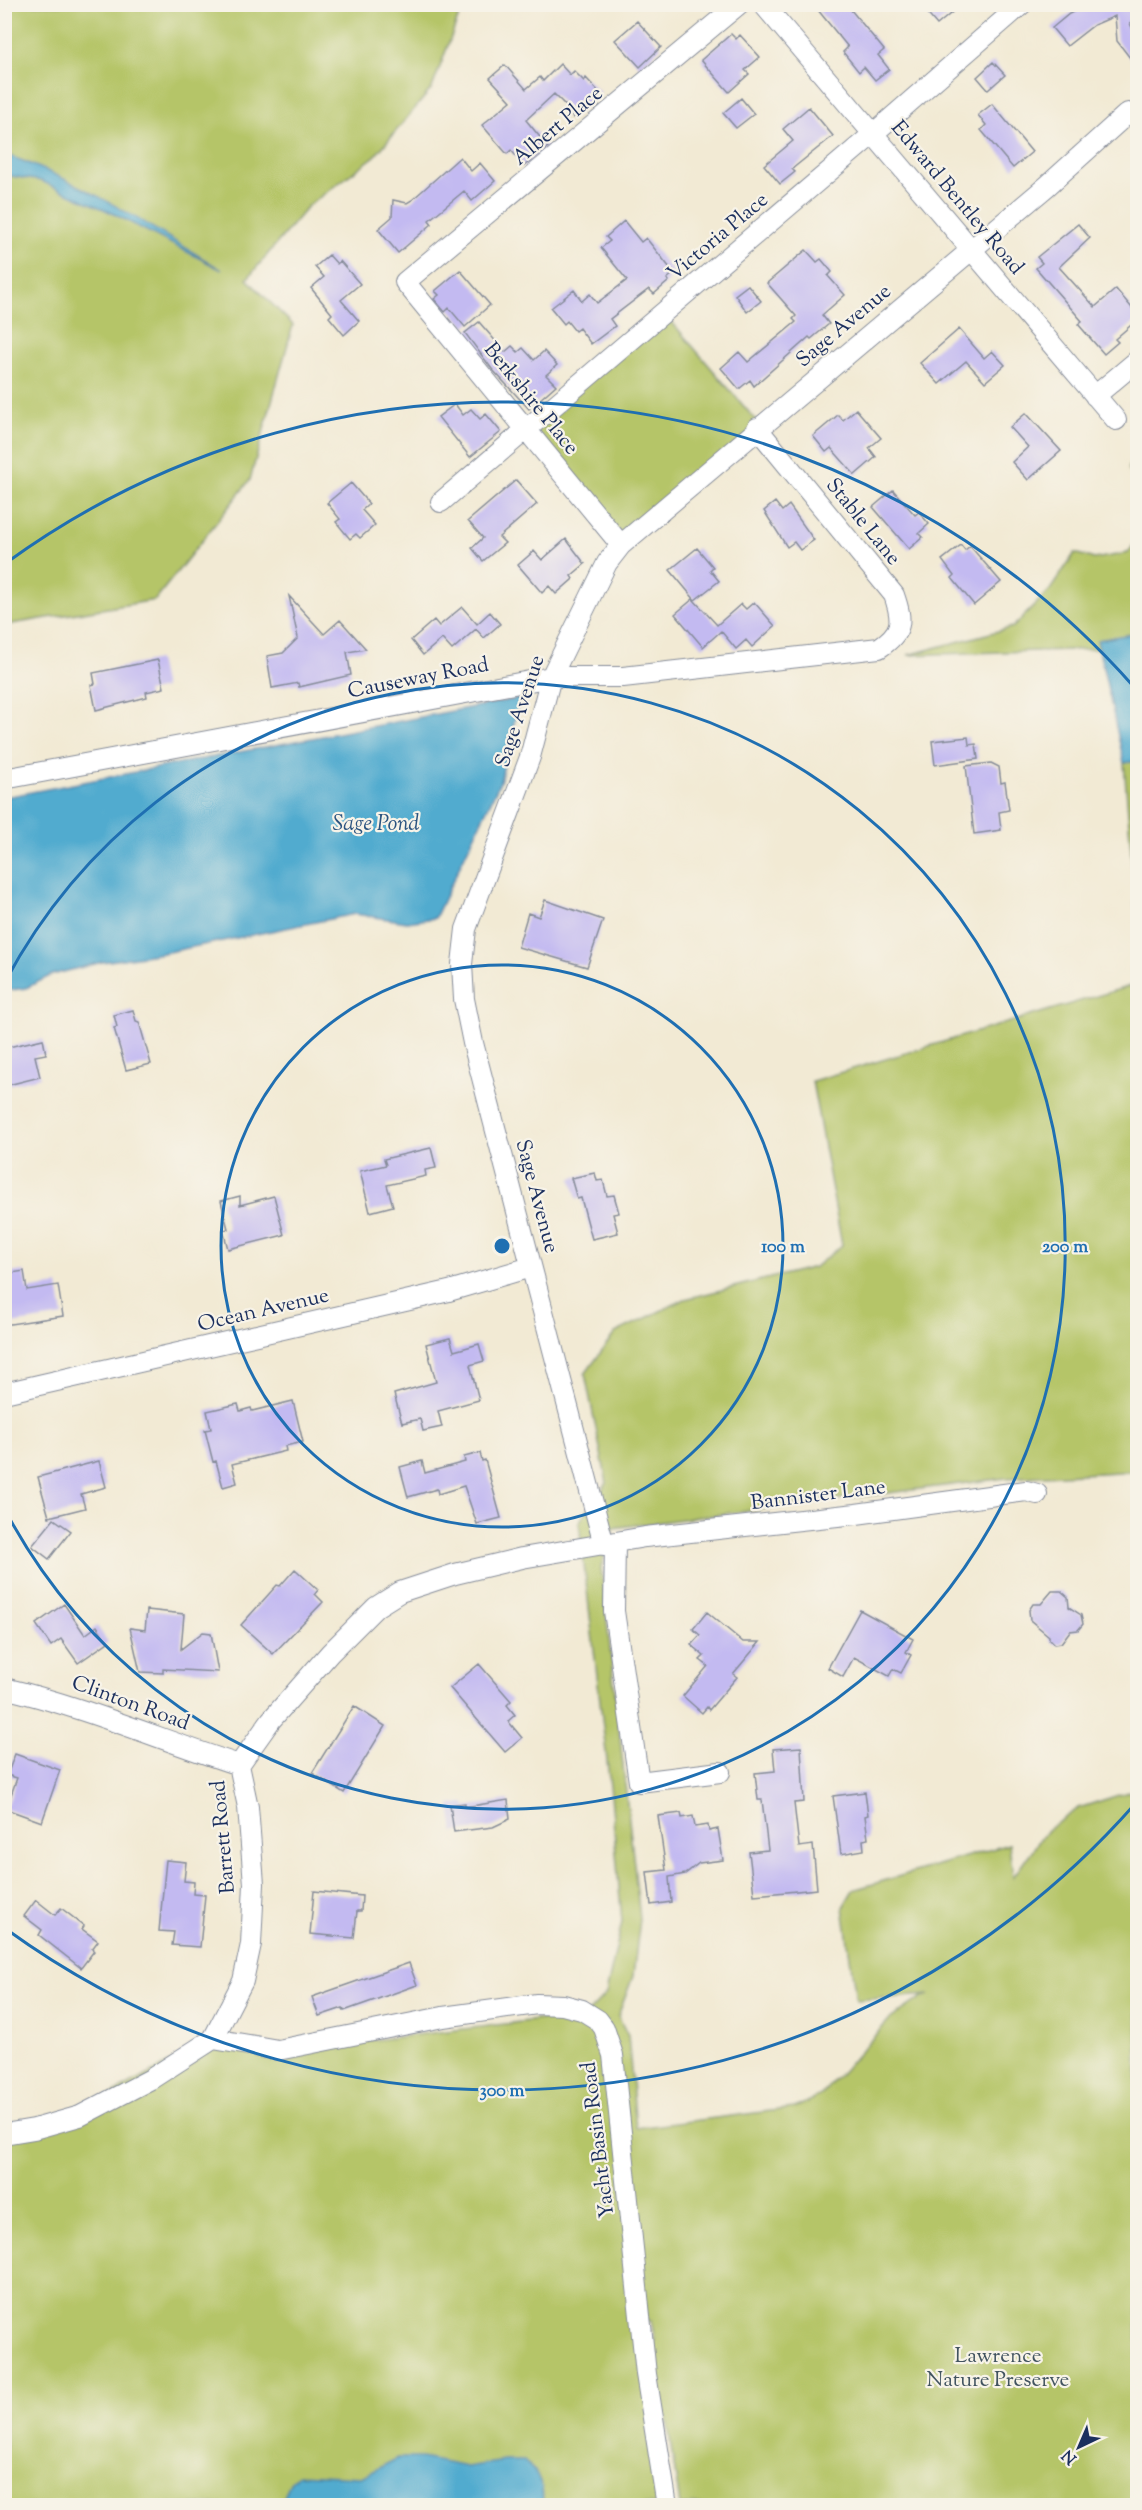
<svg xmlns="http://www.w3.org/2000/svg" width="1142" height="2510" font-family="'Sorts Mill Goudy',serif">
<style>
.green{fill:#b5c568;stroke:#687a63;stroke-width:1.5}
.water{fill:#51abcf;stroke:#366d96;stroke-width:1.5}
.building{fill:#c3baf1}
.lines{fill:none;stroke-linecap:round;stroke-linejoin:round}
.minor-casing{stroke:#868c99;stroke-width:22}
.minor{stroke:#fff;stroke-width:20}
.ring{fill:none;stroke:#1f6fb2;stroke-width:3}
.labels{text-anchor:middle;stroke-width:4.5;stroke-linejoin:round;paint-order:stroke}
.street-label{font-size:21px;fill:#1b2f5e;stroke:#f7f3e8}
.park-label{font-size:21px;fill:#425460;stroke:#f7f3e8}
.water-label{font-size:22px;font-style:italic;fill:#2b5480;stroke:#f7f3e8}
.centre{fill:#1f6fb2;stroke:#f7f3e8;stroke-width:3}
.ring-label{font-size:18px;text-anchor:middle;font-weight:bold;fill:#1f6fb2;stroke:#f7f3e8;stroke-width:4.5;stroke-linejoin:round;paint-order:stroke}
</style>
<rect width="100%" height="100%" fill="#f7f3e8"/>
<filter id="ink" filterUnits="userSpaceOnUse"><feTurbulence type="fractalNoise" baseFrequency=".0167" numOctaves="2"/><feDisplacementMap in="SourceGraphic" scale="12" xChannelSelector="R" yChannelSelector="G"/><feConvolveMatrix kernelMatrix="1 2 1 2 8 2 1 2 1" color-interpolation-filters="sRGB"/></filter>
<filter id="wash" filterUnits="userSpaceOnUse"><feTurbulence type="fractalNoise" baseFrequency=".008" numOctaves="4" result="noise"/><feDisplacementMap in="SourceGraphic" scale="24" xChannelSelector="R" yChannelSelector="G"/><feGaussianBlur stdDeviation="1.35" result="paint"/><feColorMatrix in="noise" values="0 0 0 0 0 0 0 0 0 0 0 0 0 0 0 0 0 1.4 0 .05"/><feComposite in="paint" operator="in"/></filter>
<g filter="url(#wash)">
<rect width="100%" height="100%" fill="#f2ead4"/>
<!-- green -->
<path class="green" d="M5 5H463L432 88 375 156 308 206 247 279 293 325 250 480 155 600 5 625Z
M665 314 759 424 621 541 528 430Z
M1133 459 1137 464V486L1128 468Z
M1137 540V633L1098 640 1099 649 908 655 1013 627 1050 590 1075 553 1094 559 1128 553Z
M1137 761V926L1124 763Z
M1137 984V1471L1006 1478 613 1528 601 1567 640 1919 633 1976 618 2016 628 2036 636 2128 795 2108 821 2095 889 2020 922 1997 930 1995 856 2000 843 1907 853 1890 1009 1844 1013 1877 1047 1830 1079 1808 1137 1789V2505H680L666 2413 659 2414 650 2341 655 2340 651 2321H642L667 2505H5L4 2136 37 2135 213 2039 276 2052 545 2019 576 2025 606 1994 622 1922 611 1795 579 1522 607 1483 585 1374 615 1333 685 1299 815 1267 842 1245 812 1081Z"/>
<!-- water -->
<path class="water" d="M4 154C83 181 151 227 222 270L110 212 41 181 5 175Z
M1137 633V761L1124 763 1097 640Z
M520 698 500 782 435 918 407 922 355 914 163 953 102 962 52 975 26 988 5 991V797Z
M398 2458H421L467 2467 504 2461H524C539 2474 545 2486 542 2505H281L290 2482 298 2474 361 2477Z"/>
<g id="blocks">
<!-- building -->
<path class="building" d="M813 4H846L884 50 878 55 889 69 875 80 864 67 859 72 843 52 848 47Z
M919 4H962L937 25Z
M1089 4H1137V14L1130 23 1137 39V67L1117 41 1115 16 1094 25 1067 46 1052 28 1069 14Z
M637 21 661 47 640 67 615 40Z
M731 34 736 39 740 35 760 57 745 70 749 74 729 92 701 60Z
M993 62 1005 75 988 90 977 77Z
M560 64 570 75 574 71 584 81 586 78 600 93 573 118 569 109 554 94 526 120 548 147 524 166 511 150 507 154 482 125 511 101 490 78 505 65 526 89 540 77 543 81Z
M741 98 754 114 736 128 723 113Z
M992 104 1032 152 1013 168 981 130 986 125 978 115Z
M809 107 833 136 792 169 795 172 780 184 764 165 793 141 783 129Z
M460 157 471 171 480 163 495 181 472 201 464 191 429 220 432 224 398 253 378 229 392 217 393 200 407 203 412 200Z
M624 221 641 242 646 238 674 273 667 279 669 281 654 294 649 289 610 319 615 326 591 344 579 328 575 331 567 321 564 324 551 308 574 290 582 301 590 294 597 303 627 280 601 248 610 241 606 237Z
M1078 224 1090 238 1059 267 1095 307 1116 289 1137 314V320L1115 339 1118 342 1104 354 1078 324 1082 321 1036 268 1042 263 1037 257Z
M806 250 817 262 821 259 832 272 828 276 845 295 822 315 829 324 811 339 809 337 754 386 750 380 739 389 721 368 739 352 748 362 796 322 793 319 796 316 767 283Z
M329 255 337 264 340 261 360 284 341 300 359 321 344 335 329 317 332 314 311 288 324 277 315 267Z
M460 270 490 305 465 327 449 308 445 312 434 299 439 295 435 291Z
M748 285 761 301 747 312 735 295Z
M479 322 505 352 512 346 518 352 523 348 534 360 544 351 557 365 546 375 556 385 529 409 492 369 465 333Z
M959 329 984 358 992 351 1005 365 985 382 966 361 939 384 920 363Z
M455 404 463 415 471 409 480 419 486 414 501 432 470 457 438 417Z
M856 409 881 438 869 448 876 457 855 475 831 448 826 452 813 436 838 415 843 420Z
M1026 413 1061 451 1028 480 1012 462 1028 447 1010 427Z
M516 480 537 504 499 537 505 543 483 561 472 548 483 538 468 521Z
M351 483 369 504 362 510 375 525 360 538 356 534 350 539 336 522 340 519 327 503Z
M893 490 915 515 919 512 929 524 919 533 923 537 909 549 873 507Z
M775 502 782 511 789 505 814 540 800 550 794 542 787 547 764 511Z
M566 539 585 564 571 576 573 579 556 594 549 586 542 593 518 565 534 551 542 560Z
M961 545 965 550 970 546 1001 582 974 605 952 578 954 576 942 560Z
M697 548 713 567 710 570 719 581 695 600 670 570Z
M289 596 324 634 340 620 366 649 347 652 351 675 299 687 298 683 272 688 267 656 283 653 298 638Z
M693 599 717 625 741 604 746 609 754 602 775 626 752 647 746 640 736 649 721 631 703 647 675 614Z
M462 607 477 624 490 612 500 624 484 638 476 629 452 650 442 639 423 655 411 640 434 620 439 626Z
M158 660 164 688 146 692 147 697 96 710 91 685 95 684 93 673Z
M968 737 969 745 976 744 978 759 935 765 932 741Z
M991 763 999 767 1001 783 1005 782 1009 810 999 812 1001 830 974 834 966 766Z
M545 900 603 920 587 967 518 947 528 913 539 917Z
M133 1010 136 1021 139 1022 151 1064 126 1070 114 1028 117 1027 114 1015Z
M43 1039 46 1054 35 1056 40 1077 4 1086V1048Z
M431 1148 436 1168 425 1170 426 1176 387 1185 393 1206 370 1212 360 1171 386 1165 384 1159Z
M595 1173 597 1181 603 1180 607 1196 614 1195 619 1213 613 1214 618 1233 592 1239 581 1198 577 1199 571 1178Z
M240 1196V1205L274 1196 284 1235 228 1249 223 1230 228 1229 221 1201Z
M24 1271 27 1290 58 1285 63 1316 4 1325V1287H7L5 1274Z
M450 1338 454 1351 479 1344 484 1361 470 1365 479 1400 438 1411 442 1427 423 1431 420 1419 402 1423 394 1394 436 1382 426 1344Z
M293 1401 303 1442 285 1446 286 1451 232 1464 237 1483 223 1487 216 1461 213 1462 205 1430 211 1429 207 1411 238 1404 240 1411 251 1408 252 1411Z
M480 1453 482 1461 485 1460 501 1518 477 1524 464 1486 438 1494 437 1489 408 1497 400 1467 422 1461 425 1473 465 1462 464 1457Z
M99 1461 106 1487 81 1494 85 1508 49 1517 38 1477Z
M54 1519 71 1531 49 1559 32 1546Z
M295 1569 318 1590 315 1594 323 1602 273 1654 241 1625 277 1585 280 1586Z
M1052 1591H1061L1068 1597 1069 1607 1081 1615 1083 1624 1078 1630 1070 1631 1061 1643 1054 1644 1049 1639V1636L1030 1620 1029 1610 1033 1604H1041Z
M64 1604 85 1635 97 1626 108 1642 78 1663 61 1639 51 1646 36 1624Z
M147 1610 184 1614 181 1649 203 1632 211 1633 218 1672 163 1669V1673L140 1672 130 1628 145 1630Z
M860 1610 913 1639 906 1652 911 1655 901 1673 893 1669 889 1676 854 1657 843 1677 828 1668Z
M707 1612 743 1642H760L733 1674 737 1677 709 1710 707 1707 702 1713 683 1696 708 1666 700 1660 704 1656 691 1645 700 1635 693 1629Z
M479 1664 511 1701 507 1705 515 1715 508 1721 522 1738 505 1752 450 1688Z
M354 1706 385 1726 344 1793 312 1773Z
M801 1747 804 1802 794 1803 799 1847 813 1845 817 1889 754 1895 749 1852 768 1850 762 1800H758L755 1773 775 1771 773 1749Z
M15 1754 60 1770 42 1822 6 1809 17 1778 7 1775Z
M865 1792 868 1815 865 1816 868 1839 863 1840 864 1850 841 1854 833 1796Z
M508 1800 510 1819 493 1827 454 1832 450 1805 465 1803V1807Z
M681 1813 682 1818 693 1816 695 1827 708 1825 709 1831 718 1829 723 1860 699 1863 685 1874 669 1877 671 1902 651 1905 647 1872 666 1870 658 1816Z
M166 1860 186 1862 184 1881 194 1882 193 1894 205 1895 200 1947 172 1945 174 1932 159 1931Z
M314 1891 362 1896 361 1911H357L354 1938 310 1934Z
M36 1900 55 1915 61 1908 84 1926 82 1929 98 1941 92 1949 94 1951 81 1968 39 1935 42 1930 24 1916Z
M409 1963 417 1985 344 2011 343 2008 319 2016 312 1997Z"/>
</g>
</g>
<g filter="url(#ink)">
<use href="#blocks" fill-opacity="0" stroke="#868c99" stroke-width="1.5"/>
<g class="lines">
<defs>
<path id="minor" d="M763 4 1116 420
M1095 396 1138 360
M441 502 866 140 1022 4
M621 545 405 282 739 4
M4 779 551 677H623L879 648C903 632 903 621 894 595L757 428
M4 1393 449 1291 531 1267
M615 1543 614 1611 639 1782 720 1772
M604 1545 473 1043 464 999 462 964 466 929 530 757 551 677 607 563 621 545 1046 187 1128 113
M4 1688C85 1707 161 1740 239 1765
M213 2039 278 2050 443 2017 537 2004 563 2005 582 2010 598 2020 604 2028 613 2055 646 2374 667 2506
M4 2134 34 2129 80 2116 151 2079 213 2039 243 1981 251 1944 254 1884 248 1807 239 1765 271 1720 330 1653 376 1607 400 1592 455 1574 522 1558 645 1537 856 1514 1026 1491 1037 1494"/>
</defs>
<!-- minor casing -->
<use href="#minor" class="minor-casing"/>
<!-- minor -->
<use href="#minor" class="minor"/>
</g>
</g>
<!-- distance rings -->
<g class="ring">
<circle cx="502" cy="1246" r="281"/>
<path d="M5 982A563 563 0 1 1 5 1510"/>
<path d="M1134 1805A844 844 0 0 1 6 1929M6 563A844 844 0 0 1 1134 687"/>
</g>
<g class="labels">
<!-- street labels -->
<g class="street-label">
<text transform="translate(557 125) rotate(-40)" y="7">Albert Place</text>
<text transform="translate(958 197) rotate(50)" y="7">Edward Bentley Road</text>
<text transform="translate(717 236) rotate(-40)" y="7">Victoria Place</text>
<text transform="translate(843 325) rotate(-40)" y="7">Sage Avenue</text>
<text transform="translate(532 398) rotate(51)" y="7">Berkshire Place</text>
<text transform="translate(864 521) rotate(51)" y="7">Stable Lane</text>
<text transform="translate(418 677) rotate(-11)" y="7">Causeway Road</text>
<text transform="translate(519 711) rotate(-72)" y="7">Sage Avenue</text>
<text transform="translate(538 1196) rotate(75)" y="7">Sage Avenue</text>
<text transform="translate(263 1309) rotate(-13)" y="7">Ocean Avenue</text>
<text transform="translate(818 1494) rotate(-7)" y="7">Bannister Lane</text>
<text transform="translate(131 1702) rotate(20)" y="7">Clinton Road</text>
<text transform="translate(222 1837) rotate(-95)" y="7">Barrett Road</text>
<text transform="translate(597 2140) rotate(-97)" y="7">Yacht Basin Road</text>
</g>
<!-- park labels -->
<g class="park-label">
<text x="998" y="2362">Lawrence<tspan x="998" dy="24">Nature Preserve</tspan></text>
</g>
<!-- water labels -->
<g class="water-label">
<text x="376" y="830">Sage Pond</text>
</g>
</g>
<circle cx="502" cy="1246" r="9" class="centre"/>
<g class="ring-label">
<text x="783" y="1252">100 m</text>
<text x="1065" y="1252">200 m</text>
<text x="502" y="2096">300 m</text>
</g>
<!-- margin -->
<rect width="1142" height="2510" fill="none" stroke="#f7f3e8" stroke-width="24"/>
<!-- north arrow -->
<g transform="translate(1079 2447) rotate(224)" stroke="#f7f3e8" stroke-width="4.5" paint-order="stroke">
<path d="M0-4.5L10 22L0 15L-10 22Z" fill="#1b2f5e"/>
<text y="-9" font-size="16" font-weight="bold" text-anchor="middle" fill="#1b2f5e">N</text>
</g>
</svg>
